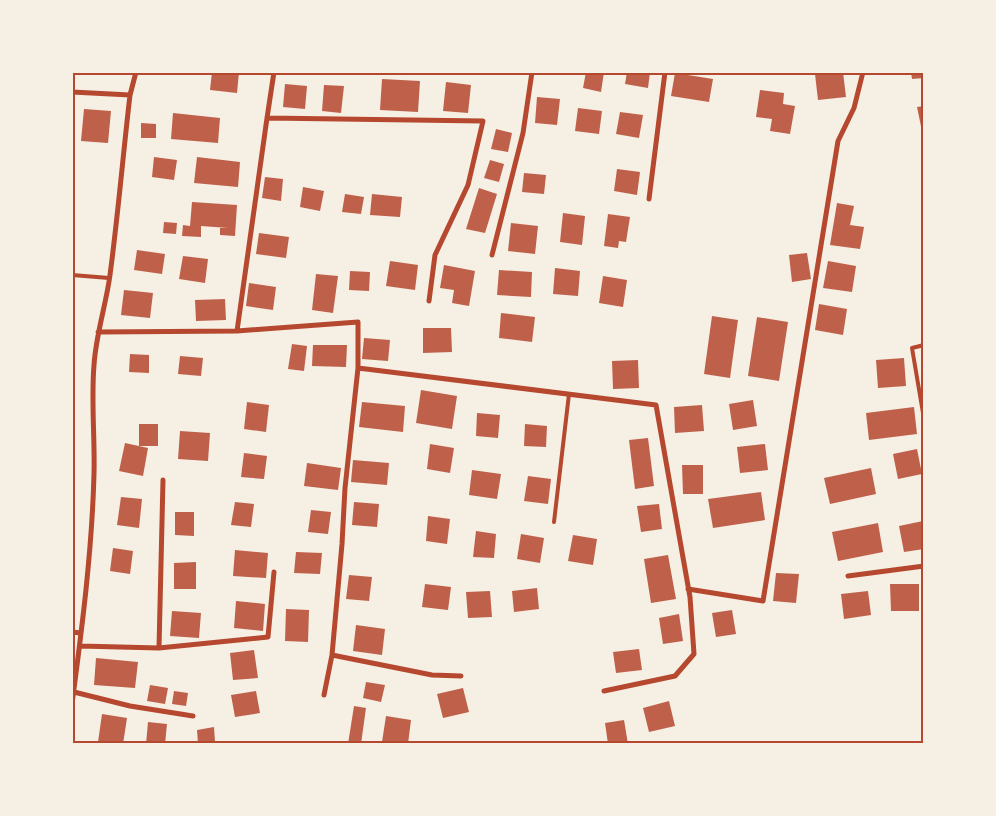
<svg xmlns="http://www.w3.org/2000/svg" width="996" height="816" font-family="Figtree,sans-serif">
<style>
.building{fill:#bf614a}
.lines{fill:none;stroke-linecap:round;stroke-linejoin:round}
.service{stroke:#b5482f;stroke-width:4}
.minor{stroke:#b5482f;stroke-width:5}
.neatline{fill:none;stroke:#b5482f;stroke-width:2}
</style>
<rect width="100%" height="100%" fill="#f6efe4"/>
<!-- building -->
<path class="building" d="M85 72H119V75L85 74Z
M212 72H239L237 93 210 90Z
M586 72H604L601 92 583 88Z
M627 72H650L648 88 625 84Z
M829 72H843L846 97 818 100 815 74Z
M911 72H924V78L912 79Z
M675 73 713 79 709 102 671 96Z
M382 79 420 81 418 112 380 110Z
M446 82 471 85 468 113 443 111Z
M285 84 307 86 305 109 283 107Z
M324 85 344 86 341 113 322 111Z
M760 90 784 93 783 104 795 106 790 134 770 131 772 119 756 117Z
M537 97 560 99 557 125 535 123Z
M924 106V136H923L917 107Z
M578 108 602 111 599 134 575 131Z
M84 109 111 111 108 143 81 141Z
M620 112 643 115 639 138 616 134Z
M173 113 220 118 218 143 171 139Z
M141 123 156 124V138H141Z
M496 129 512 133 508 152 491 149Z
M154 157 177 160 174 180 152 177Z
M197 157 240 162 238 187 194 183Z
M490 160 504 164 499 182 484 178Z
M617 169 640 172 637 195 614 191Z
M524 173 546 175 544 194 522 192Z
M265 177 283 179 281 201 262 198Z
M303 187 324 191 320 211 300 207Z
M479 188 497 194 485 233 466 229Z
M345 194 364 197 361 214 342 212Z
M372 194 402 197 400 217 370 215Z
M192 202 237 205 235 236 220 235V228H228L201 226V237L182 236 183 225 190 226Z
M837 203 854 206 850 225 864 227 860 249 830 245Z
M563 213 585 216 582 245 560 242Z
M608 214 630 217 626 242 619 241 618 248 604 246Z
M164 222 177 223 176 234 163 233Z
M511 223 538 226 535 254 508 251Z
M259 233 289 237 286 258 256 254Z
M137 250 165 254 162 274 134 270Z
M807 253 811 279 792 282 789 255Z
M183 256 208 259 205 283 179 279Z
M390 261 418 265 415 290 386 286Z
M828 261 856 266 852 292 823 288Z
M444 265 475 271 469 306 452 303 454 290 440 288Z
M555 268 580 271 578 296 553 294Z
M499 270 532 272 531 297 497 295Z
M350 271 370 272 369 291 349 290Z
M316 274 338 276 333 313 312 310Z
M603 276 627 280 623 307 599 303Z
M249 283 276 287 273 310 246 306Z
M124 290 153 293 150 318 121 315Z
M225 299 226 320 196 321 195 300Z
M819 304 847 309 843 335 815 330Z
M501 313 535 317 532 342 499 338Z
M712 316 738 320 730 378 704 374Z
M757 317 788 322 779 381 748 376Z
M423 328H451L452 352 423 353Z
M364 338 390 340 388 361 362 359Z
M292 344 307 346 304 371 288 369Z
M313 345H347L346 367 312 366Z
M130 354 149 355V373L129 372Z
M180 356 203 358 201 376 178 374Z
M904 358 906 386 878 388 876 360Z
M638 360 639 388 613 389 612 361Z
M421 390 457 396 452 429 416 423Z
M753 400 757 426 733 430 729 404Z
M247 402 269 405 266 432 244 429Z
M362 402 405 406 403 432 359 427Z
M702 405 704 431 675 433 674 407Z
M914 407 917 434 869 440 866 413Z
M477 413 500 415 498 438 476 436Z
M139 424H158V446H139Z
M525 424 547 426 546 447 524 446Z
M180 431 210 433 208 461 178 459Z
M648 438 654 486 635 489 629 440Z
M125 443 148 448 143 476 119 471Z
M430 444 454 448 450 473 427 469Z
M765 444 768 470 740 473 737 447Z
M917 449 922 474 898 479 893 454Z
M244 453 267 456 264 479 241 477Z
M353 460 389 463 387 485 351 482Z
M307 463 341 468 338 490 304 486Z
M682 465H703V494H683Z
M871 468 876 494 830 504 824 478Z
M472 470 501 474 497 499 469 495Z
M528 476 551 479 548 504 524 501Z
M761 492 765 520 713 528 708 499Z
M121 497 142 499 139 528 117 525Z
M235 502 254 504 251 527 231 525Z
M354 502 379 504 377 527 352 525Z
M659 504 662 529 641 532 637 506Z
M311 510 331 512 328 534 308 532Z
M175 512H194V536L175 535Z
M428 516 450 519 447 544 426 541Z
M923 521 924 549 904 552 899 526Z
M878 523 883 552 838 561 832 532Z
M476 531 496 534 494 558 473 557Z
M521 534 544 538 540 563 517 559Z
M573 535 597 539 593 565 568 561Z
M113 548 133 551 130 574 110 571Z
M235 550 268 553 266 578 233 576Z
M296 552 322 553 320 574 294 573Z
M668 555 676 599 651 603 644 559Z
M196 562V589H174V563Z
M776 573 799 574 796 603 773 601Z
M349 575 372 577 369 601 346 599Z
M425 584 451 587 448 610 422 607Z
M890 584H919V611H891Z
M537 588 539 609 514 612 512 591Z
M490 591 492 617 468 618 466 592Z
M868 591 871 615 844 619 841 594Z
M236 601 265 604 263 631 234 628Z
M286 609 309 610 308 642 285 641Z
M732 610 736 634 716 637 712 613Z
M172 611 201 613 199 638 170 636Z
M679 614 683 641 663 644 659 618Z
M356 625 385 629 382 655 353 651Z
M639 649 642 670 616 673 613 652Z
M254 650 258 678 233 680 230 653Z
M96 658 138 662 135 688 94 685Z
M366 682 385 685 381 702 363 698Z
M150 685 168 688 165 704 147 701Z
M463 688 469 712 443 718 437 694Z
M174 691 188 693 186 706 172 704Z
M256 691 260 713 235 717 231 695Z
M669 701 675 726 649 732 643 708Z
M354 706 366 708 361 744H348Z
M102 714 127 718 123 744 98 742Z
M386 716 411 720 408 744H396L382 742Z
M624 720 628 744H608L605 723Z
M148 722 167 724 165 744H146Z
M214 727 215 742 226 741 227 744H198L197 730Z"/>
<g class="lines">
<!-- service -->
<path class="service" d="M72 275 109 278
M924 345 912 348 924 419
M554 522 569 394"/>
<!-- minor -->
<path class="minor" d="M72 92 130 95
M267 118 483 121 468 185 435 255 429 301
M649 199 665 72
M492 255 523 133 532 72
M237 331 267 118 274 72
M98 332 237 331 358 322V368L345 488 342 544 332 655 432 675 461 676
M358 368 656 405 690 597 694 654 675 676 604 691
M848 576 924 566
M688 589 763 601 838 141 854 108 863 72
M72 632 81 633
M80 646 159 648 268 637 274 572
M159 648 163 480
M74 692 130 706 193 716
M324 695 332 655
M72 704C82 628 92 551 94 474 95 438 91 401 94 365 96 334 106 305 110 275 118 215 123 155 130 95L136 72"/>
</g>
<!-- border -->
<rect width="996" height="816" fill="none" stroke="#f6efe4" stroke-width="148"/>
<rect x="74" y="74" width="848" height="668" class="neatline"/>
</svg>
